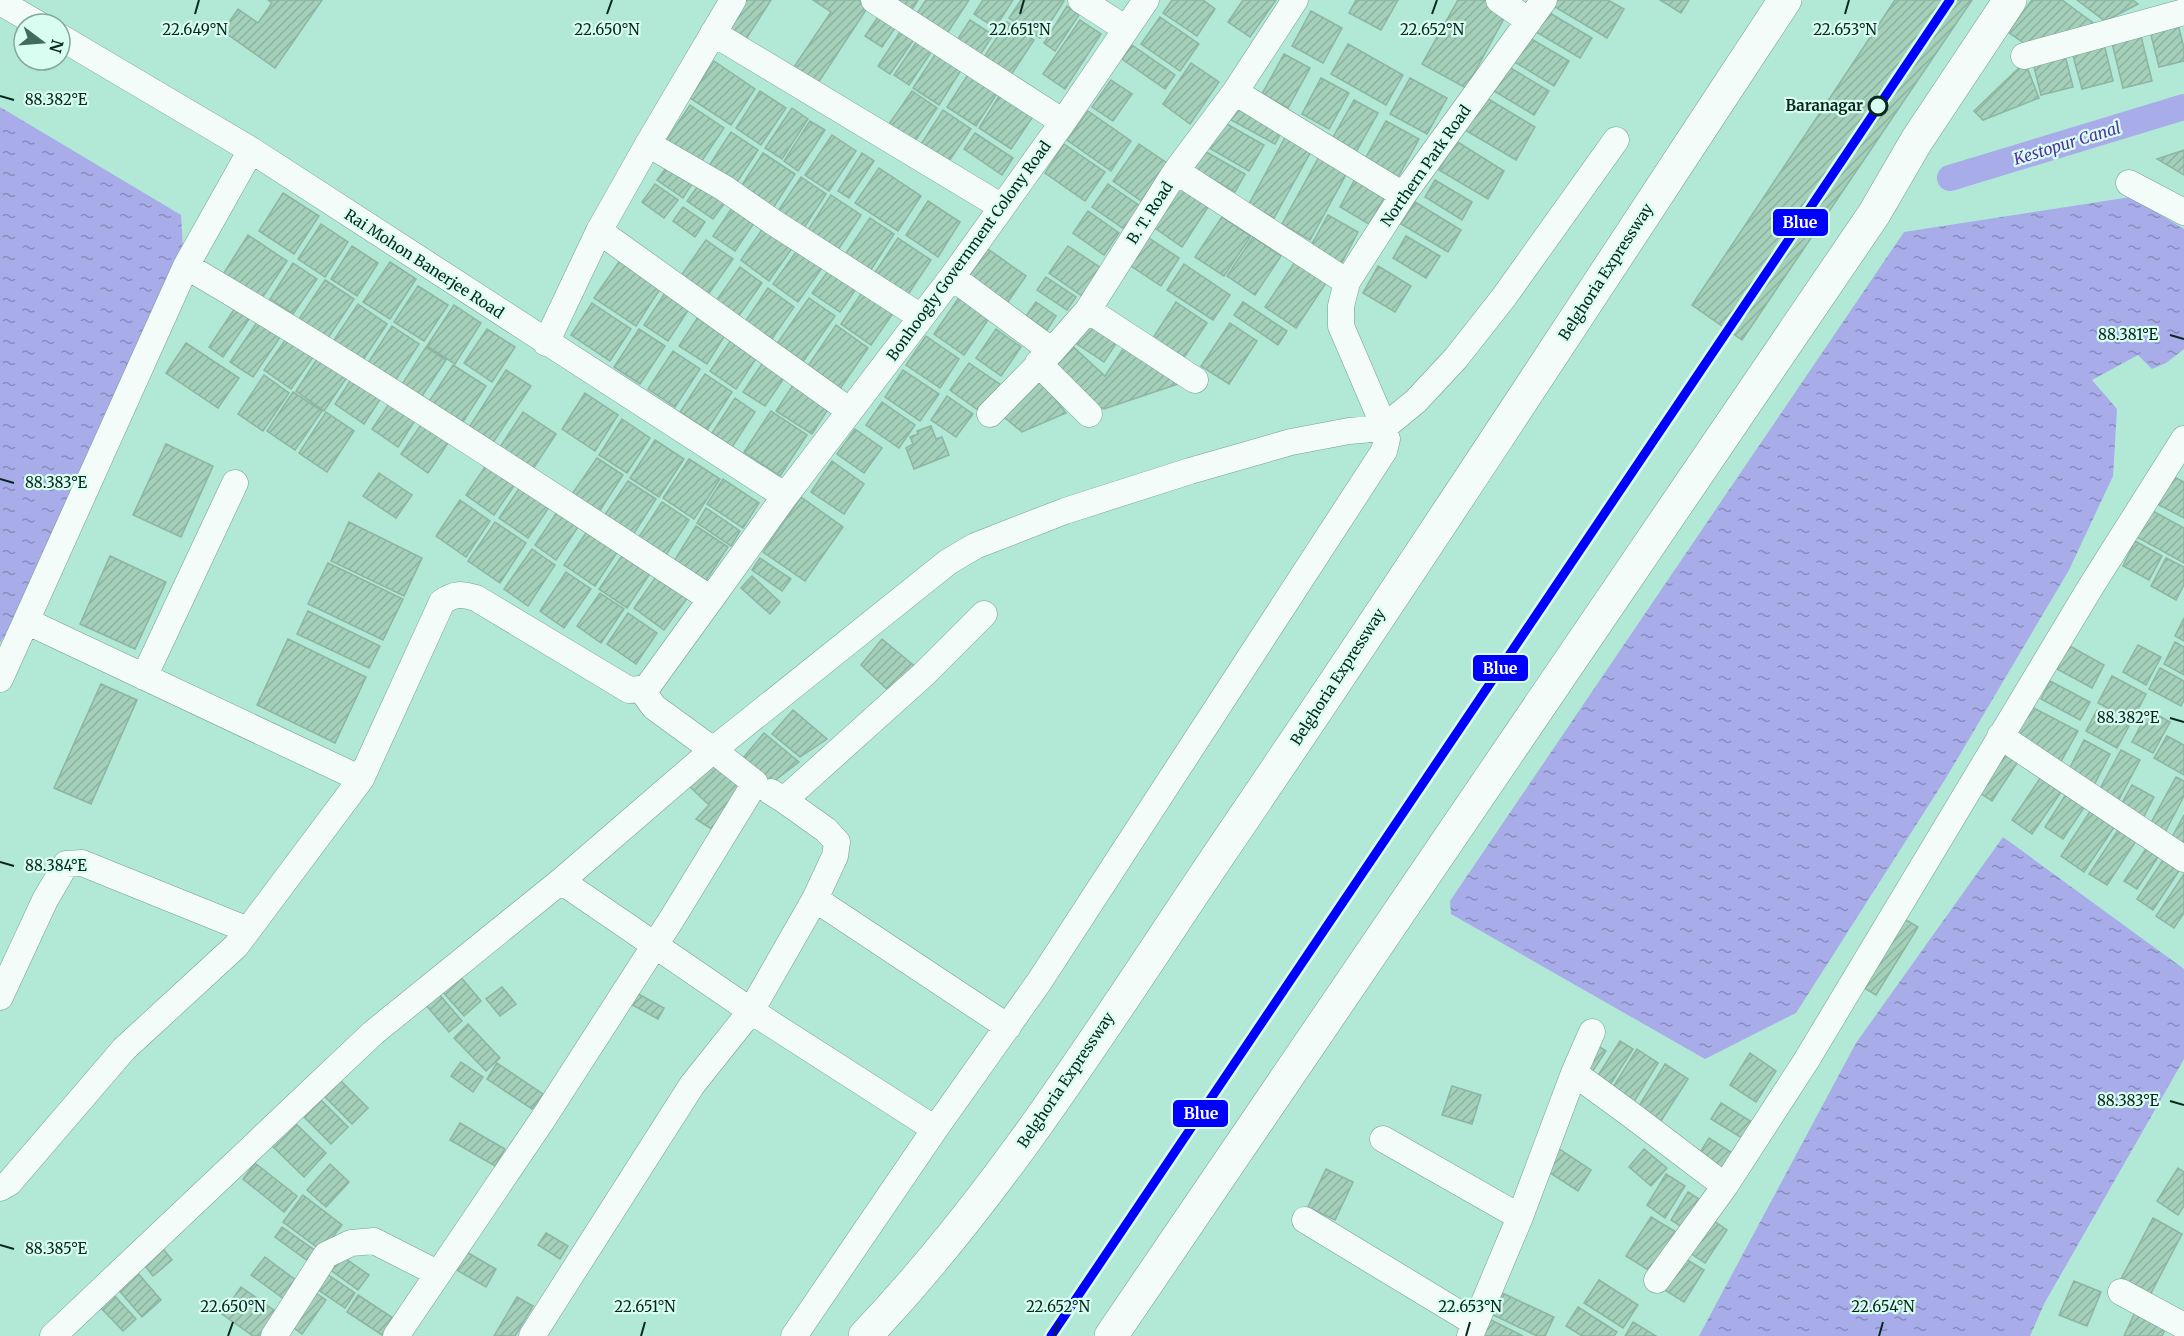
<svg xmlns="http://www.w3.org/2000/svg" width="2184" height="1336" font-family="Merriweather,serif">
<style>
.water{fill:url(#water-ripples)}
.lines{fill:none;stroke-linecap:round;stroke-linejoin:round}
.canal{stroke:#a8ace9;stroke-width:26}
.building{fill:url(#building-hatch);stroke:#8eb4a2;stroke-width:1.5}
.street-casing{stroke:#769e92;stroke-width:27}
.highway-casing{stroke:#769e92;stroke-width:34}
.street{stroke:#f3fcf9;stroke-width:26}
.highway{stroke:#f3fcf9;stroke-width:33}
.metro-1-casing{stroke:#d9fef1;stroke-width:14}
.metro-1{stroke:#00f;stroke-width:9}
.ticks{fill:none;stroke:#07281f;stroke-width:2}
.stop-dot{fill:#d9fef1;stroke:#07281f;stroke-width:3}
.labels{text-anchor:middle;stroke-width:4.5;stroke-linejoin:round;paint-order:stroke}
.stop-label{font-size:15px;font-weight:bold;fill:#07281f;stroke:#d9fef1;text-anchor:end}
.street-label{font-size:15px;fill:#07281f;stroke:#d9fef1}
.water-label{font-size:16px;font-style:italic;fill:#5332a0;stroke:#d9fef1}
.ticks-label{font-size:15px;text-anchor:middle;fill:#07281f;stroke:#d9fef1;stroke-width:4.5;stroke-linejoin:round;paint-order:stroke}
.line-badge{stroke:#d9fef1;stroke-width:2}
.badge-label{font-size:16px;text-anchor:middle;font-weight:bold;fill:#fff}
</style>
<defs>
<pattern id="water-ripples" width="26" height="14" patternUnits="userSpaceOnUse" patternTransform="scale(1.5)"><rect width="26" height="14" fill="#a8ace9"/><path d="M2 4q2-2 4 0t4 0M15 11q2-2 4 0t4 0" fill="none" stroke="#878cbc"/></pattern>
<pattern id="building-hatch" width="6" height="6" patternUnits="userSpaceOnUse" patternTransform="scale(1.5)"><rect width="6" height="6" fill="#a4d0ba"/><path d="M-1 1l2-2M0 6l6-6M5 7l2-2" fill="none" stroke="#8cb39f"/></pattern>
</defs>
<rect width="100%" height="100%" fill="#b1e8d6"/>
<!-- water -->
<path class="water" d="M0 107 181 215 185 283 80 518 0 643Z
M2131 197 2184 229V349L2166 363 2152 369 2138 355 2092 380 2117 409 2113 476 2069 570 1946 778 1796 1013 1705 1059 1451 914 1450 901 1904 232Z
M2003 837 2184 969V1059L2044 1304 2030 1336H1699L1856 1043Z"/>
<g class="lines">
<!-- canal -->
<path class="canal" d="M1950 178 2184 107"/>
</g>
<!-- building -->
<path class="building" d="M268 0H322L275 68 223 31 238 9 258 23 272 3Z
M742 0H771L746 39 725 25Z
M813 0H858L868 7 816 86 792 70 831 12Z
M894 0H918L911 11Z
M926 0H969L946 35 916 15Z
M983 0H1013L995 28 974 14Z
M1021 0H1062L1064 1 1040 38 1009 18Z
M1172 0H1203L1215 9 1197 36 1163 13Z
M1243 0H1276L1250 37 1228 22Z
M1356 0H1398L1381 30 1349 13Z
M1458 0H1487L1508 11 1466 88 1422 64Z
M1552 0H1608L1624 9 1607 38 1550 4Z
M1660 0H1689L1681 13Z
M1895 0H1972L1742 340 1692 305Z
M2032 0H2062L2096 25 2031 48 2008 32Z
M2077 0H2133L2138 4 2105 21Z
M1067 6 1079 15 1055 51 1044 43Z
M1311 11 1342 28 1323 63 1292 46Z
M1548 12 1592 38 1580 58 1536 32Z
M880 14 897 25 882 47 865 36Z
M1160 17 1199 44 1180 71 1141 44Z
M970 20 993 35 980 55 957 40Z
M1080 20 1101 34 1065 89 1043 74Z
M1007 22 1034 40 1011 75 984 57Z
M2178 24 2184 48V61L2159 67 2150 31Z
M902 29 915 38 890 74 878 66Z
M2140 32 2152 81 2123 88 2111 39Z
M1528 37 1569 61 1554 86 1513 61Z
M919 38 934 48 909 85 894 75Z
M2103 40 2113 81 2082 89 2071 48Z
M1348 44 1403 75 1386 105 1331 74Z
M1132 45 1175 75 1165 89 1122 59Z
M938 50 963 67 939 105 913 88Z
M2064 51 2073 87 2041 95 2032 59Z
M1284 54 1310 68 1288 108 1262 94Z
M714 61 755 89 731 125 690 98Z
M2025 62 2039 98 1983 120 1974 111Z
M1191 63 1219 82 1190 124 1163 104Z
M1509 67 1549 91 1534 115 1494 91Z
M971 70 1000 89 976 126 947 107Z
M1321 78 1349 93 1329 129 1302 114Z
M1410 78 1447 98 1427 134 1390 114Z
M1111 80 1132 94 1113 121 1092 107Z
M760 91 786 108 761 145 736 128Z
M912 91 937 108 913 144 887 127Z
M1001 93 1034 115 1011 149 979 128Z
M1485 97 1535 127 1516 160 1465 130Z
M1241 99 1286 124 1275 144 1231 120Z
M1354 100 1378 113 1356 152 1332 139Z
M690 105 724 128 697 168 663 145Z
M792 108 808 119 782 159 765 148Z
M943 110 971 129 943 170 916 152Z
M1088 111 1131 141 1111 171 1067 140Z
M1218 119 1264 145 1249 171 1204 145Z
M810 121 825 130 798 171 784 161Z
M1386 121 1419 139 1398 177 1365 159Z
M731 132 758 150 732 190 705 172Z
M1288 132 1314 146 1274 218 1249 204Z
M975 133 1013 158 1002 175 964 149Z
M832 135 856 151 829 191 805 175Z
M1456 141 1504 171 1488 199 1439 170Z
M1064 144 1105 172 1085 201 1045 173Z
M1139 144 1167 163 1141 201 1113 181Z
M1201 149 1245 174 1235 192 1191 167Z
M2184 150V175L2157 159Z
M763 153 795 174 768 216 736 194Z
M862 153 874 161 849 198 838 191Z
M1320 155 1348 171 1310 240 1282 224Z
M671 161 696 178 683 198 657 180Z
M879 168 921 196 898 231 855 203Z
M801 177 826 194 802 231 776 214Z
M703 179 729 197 713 219 687 201Z
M1355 179 1385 196 1369 224 1340 207Z
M1435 180 1472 202 1462 220 1425 197Z
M655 184 678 200 664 218 642 202Z
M1108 184 1140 206 1124 229 1092 207Z
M1179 184 1210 204 1182 247 1152 226Z
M283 193 319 216 294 254 259 231Z
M831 195 861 215 834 256 804 236Z
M928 201 960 222 938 257 906 235Z
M1415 202 1461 230 1448 252 1401 224Z
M734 205 756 220 735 251 713 236Z
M683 207 705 222 695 237 673 221Z
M1088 211 1119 233 1104 255 1073 233Z
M1328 215 1358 232 1340 266 1309 249Z
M1222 217 1251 236 1224 276 1195 257Z
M870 218 894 234 867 276 842 259Z
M321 224 348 242 325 277 298 259Z
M766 224 795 244 769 281 741 260Z
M248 235 287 261 260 301 222 276Z
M1146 236 1179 258 1161 286 1128 264Z
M1406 236 1440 256 1426 278 1393 258Z
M1253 237 1281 256 1255 295 1227 276Z
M898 238 931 260 905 299 872 277Z
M706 240 733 259 705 299 678 280Z
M801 245 826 262 798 302 773 284Z
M352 246 378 263 357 296 331 279Z
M1068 246 1101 268 1082 296 1049 273Z
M988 249 1026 276 1005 306 967 279Z
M621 259 662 286 636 326 594 298Z
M390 262 416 279 390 319 363 302Z
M1295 262 1326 283 1296 328 1265 307Z
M293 263 317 279 293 314 270 299Z
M834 263 861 282 840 312 812 293Z
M1184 264 1230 295 1213 320 1167 290Z
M1378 266 1411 286 1395 312 1363 293Z
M740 267 762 283 738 317 716 301Z
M1046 277 1076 297 1067 310 1037 290Z
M325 280 354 299 326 341 297 322Z
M418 286 448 305 424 341 394 322Z
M768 288 794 307 769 343 743 325Z
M865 288 896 309 871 345 841 324Z
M667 290 691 306 668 341 644 325Z
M962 293 992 314 964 355 934 334Z
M809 298 835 316 800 366 774 348Z
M239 302 254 312 223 357 209 347Z
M1036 302 1056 316 1047 330 1026 316Z
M1176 302 1207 323 1183 359 1153 338Z
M1243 302 1287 331 1278 345 1234 315Z
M592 303 631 329 610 361 571 335Z
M358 304 387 324 359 366 330 346Z
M454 305 481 323 455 364 427 346Z
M700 314 727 332 707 364 679 346Z
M262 315 285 330 253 377 230 362Z
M1089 319 1119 339 1104 362 1074 342Z
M1230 323 1257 341 1229 384 1201 366Z
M836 325 868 348 835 396 803 373Z
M392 326 419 344 391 387 364 369Z
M487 329 515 347 492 382 464 363Z
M639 329 665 346 640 384 614 367Z
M996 329 1021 347 1001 376 976 358Z
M291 332 318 350 291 389 264 370Z
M926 336 959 359 940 388 906 365Z
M733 337 759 354 736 389 710 371Z
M1067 341 1105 376 1127 343 1184 382 1104 409 1088 402 1052 360Z
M186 343 239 378 218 408 166 373Z
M426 347 446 360 420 399 401 386Z
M323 350 352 370 324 411 296 391Z
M673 351 700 369 675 407 648 389Z
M764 361 786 375 765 406 743 392Z
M969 363 1001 385 982 413 950 390Z
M453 365 486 386 461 425 428 403Z
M506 370 531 386 492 444 468 429Z
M903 370 939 394 920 421 885 397Z
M356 372 385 392 364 424 335 404Z
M1034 372 1066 413 1022 432 999 413Z
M705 374 732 392 707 430 680 412Z
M264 375 289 393 263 431 238 414Z
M797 379 832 403 812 434 776 411Z
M293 392 322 411 295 450 267 431Z
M585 393 618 415 595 451 562 429Z
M947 396 973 414 956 437 931 420Z
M735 398 755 412 732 447 712 433Z
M391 401 416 419 398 447 372 429Z
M882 402 915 425 899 448 866 425Z
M771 411 807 435 780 476 744 452Z
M326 412 354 431 327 472 299 453Z
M523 412 556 434 531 472 498 450Z
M425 419 452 437 428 473 401 454Z
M622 419 650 438 627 473 599 455Z
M931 426 936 439 942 437 949 455 914 469 906 448 913 444 910 437 918 434 917 431Z
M855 429 882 448 864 473 837 454Z
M655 440 684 459 659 497 630 478Z
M166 444 213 466 181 537 133 515Z
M597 458 623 475 597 515 570 497Z
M689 459 720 479 694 519 663 498Z
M489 461 518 480 494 515 466 495Z
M832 461 864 484 844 514 811 492Z
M379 473 412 495 396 518 363 496Z
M2172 476 2184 482V518L2157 504Z
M723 479 759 503 743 528 707 504Z
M628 481 656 499 629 541 600 522Z
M523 483 552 503 528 538 499 518Z
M801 497 843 527 805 581 763 552Z
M460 500 490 521 466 557 436 536Z
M662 502 689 520 662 561 635 543Z
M706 508 740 531 731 546 697 523Z
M559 509 580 524 556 560 535 545Z
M2149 509 2184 528V563L2135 536Z
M349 522 422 558 404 596 331 561Z
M495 522 526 543 500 583 468 561Z
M696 526 728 547 705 582 674 561Z
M588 530 618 551 595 586 564 565Z
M2135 541 2162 556 2149 580 2123 566Z
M532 549 555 565 528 606 504 589Z
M624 553 651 572 627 608 599 589Z
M110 556 166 582 135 649 80 624Z
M760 558 791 579 782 591 752 570Z
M2166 558 2184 567V585L2176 600 2151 586Z
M328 563 403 599 383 640 308 604Z
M660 571 691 593 664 630 634 608Z
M566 572 591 589 564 628 540 611Z
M752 576 780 602 770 614 741 588Z
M600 593 624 609 601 643 577 626Z
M308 611 380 646 369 668 297 634Z
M628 613 657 633 636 664 607 644Z
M2184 618V641L2175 636Z
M288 639 366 677 335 743 257 705Z
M882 639 917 668 892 694 861 665Z
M2175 642 2184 647V675L2164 664Z
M2068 645 2104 665 2092 688 2055 668Z
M2138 645 2161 657 2146 685 2123 672Z
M2160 668 2184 681V700L2181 706 2149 689Z
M2112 676 2146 694 2132 721 2098 703Z
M2050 681 2090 702 2080 720 2041 699Z
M101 684 137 700 91 804 54 788Z
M2030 706 2078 731 2059 765 2012 740Z
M793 710 827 739 800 757 772 734Z
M2097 710 2129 726 2117 748 2086 731Z
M2149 710 2170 722 2153 753 2132 742Z
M764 733 799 762 769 785 743 758Z
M2167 736 2184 745V775L2154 758Z
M2084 740 2110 754 2092 789 2066 775Z
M2009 749 2021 757 1992 801 1980 793Z
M2121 750 2140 760 2115 807 2096 796Z
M712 755 746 786 713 830 696 819 709 805 686 783Z
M2045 771 2066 785 2032 834 2012 820Z
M2176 777 2184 781V796L2162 838 2147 830Z
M2132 785 2154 797 2141 822 2118 810Z
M2068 791 2087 803 2063 839 2045 827Z
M2095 804 2119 820 2084 872 2061 856Z
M2184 815V852L2167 846Z
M2122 824 2140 835 2107 885 2089 874Z
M2150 843 2162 851 2137 889 2124 881Z
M2167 854 2183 865 2153 910 2137 899Z
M2184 874V913L2174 928 2156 916Z
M1901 917 1918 927 1876 995 1859 985Z
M459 975 481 1001 464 1016 442 991Z
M502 987 516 1004 500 1016 486 999Z
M633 991 664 1008 658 1019 627 1002Z
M438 993 462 1021 449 1032 425 1004Z
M468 1024 500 1058 486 1071 454 1038Z
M1620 1041 1633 1049 1610 1085 1597 1077Z
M1595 1044 1606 1051 1590 1075 1580 1068Z
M1637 1049 1658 1063 1632 1105 1610 1092Z
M1750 1053 1776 1071 1756 1102 1730 1085Z
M461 1062 483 1077 473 1092 451 1076Z
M497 1063 543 1094 532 1109 487 1079Z
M1665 1064 1688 1079 1659 1124 1637 1109Z
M339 1079 368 1108 352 1124 323 1095Z
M1452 1086 1481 1095 1472 1124 1442 1115Z
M319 1098 348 1127 331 1144 302 1115Z
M1721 1103 1760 1127 1750 1143 1711 1119Z
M290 1118 326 1153 304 1177 268 1142Z
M460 1123 505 1149 495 1166 450 1140Z
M1709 1138 1740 1158 1730 1174 1699 1154Z
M1558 1148 1591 1170 1578 1191 1544 1169Z
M1644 1149 1667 1168 1651 1186 1629 1167Z
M255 1163 297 1196 284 1212 243 1179Z
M330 1164 349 1182 326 1207 307 1190Z
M2178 1168 2184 1172V1206L2178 1215 2157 1201Z
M1326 1169 1353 1182 1335 1220 1308 1207Z
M1666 1174 1685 1186 1665 1218 1647 1205Z
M1688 1192 1705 1203 1688 1231 1671 1220Z
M303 1195 342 1225 322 1251 283 1222Z
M1707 1216 1727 1230 1705 1263 1684 1249Z
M1651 1217 1681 1235 1656 1275 1626 1256Z
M2153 1218 2182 1234 2150 1295 2121 1279Z
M282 1227 320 1254 312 1264 275 1237Z
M546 1233 568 1246 560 1259 538 1245Z
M160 1245 172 1260 153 1276 141 1261Z
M458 1247 496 1269 486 1287 448 1265Z
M339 1254 369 1275 358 1290 329 1269Z
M1679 1255 1704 1270 1684 1302 1660 1287Z
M265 1257 301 1284 288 1302 251 1275Z
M136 1271 161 1300 142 1317 117 1288Z
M324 1272 355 1293 345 1308 314 1287Z
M1599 1280 1638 1305 1623 1328 1584 1303Z
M2074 1281 2101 1292 2087 1326 2059 1315Z
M241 1287 278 1313 262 1336H253L222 1314Z
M110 1291 136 1319 123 1331 97 1304Z
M313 1291 326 1300 302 1334 290 1325Z
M1498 1291 1554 1317 1545 1336H1537L1487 1312Z
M358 1295 393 1318 382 1335 347 1312Z
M517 1297 533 1306 515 1336H494Z
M1578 1307 1617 1332 1614 1336H1582L1566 1326Z
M2137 1308 2168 1323 2162 1336H2124Z
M1487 1318 1523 1336H1478Z
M1633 1322 1656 1336H1625Z"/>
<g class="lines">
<defs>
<path id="street" d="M874 0 1063 122
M1081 0 1126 29
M1499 0 1529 21
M0 2 38 24
M713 33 1002 207
M60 37 251 150 785 496
M2024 56 2184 12
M1235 92 1403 195
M648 144 724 188 773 222 921 317
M1176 171 1347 282
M2129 183 2184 212
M599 231 850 411
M186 266C365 371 538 486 711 599L785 496 952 277 1063 122 1146 0
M952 277 1052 351
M1088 310 1195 380
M546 343 599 231 648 144 733 0
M1038 363 1089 414
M990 414 1052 351 1088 310 1176 171 1235 92 1295 0
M26 621 361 779 442 602C455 593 461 594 476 598L629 690 641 689 648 686 711 599
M144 677 235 483
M0 679 186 266 251 150
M2000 736 2184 859
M771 792 784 800 923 675 984 614
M561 881 751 1011 935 1129
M815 899 1008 1027
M0 997 45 900 66 864 82 863 248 930
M1574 1073 1630 1114 1725 1186
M1383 1139 1520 1217 1470 1336
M0 1188 9 1183 124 1049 236 946 361 779
M1520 1217 1574 1073 1592 1032
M1305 1220 1475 1323
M1657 1280 1725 1186 1806 1061 2090 588 2184 439
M2121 1292 2184 1326
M53 1336 373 1033 561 881 713 750 654 707 641 689
M274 1336 326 1255 351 1243 374 1241 437 1273
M396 1336 543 1119 673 917 755 783 713 750 948 562 975 546 1065 511 1190 471 1291 442 1349 431 1383 428 1416 401 1456 358 1504 297 1616 140
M532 1336 692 1085 751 1011 815 899 835 856 837 842 826 830 784 800
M794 1336 935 1129 1039 982 1384 451 1387 439 1377 410 1341 326V306L1347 282 1403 195 1544 0"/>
<path id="highway" d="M865 1336C1004 1190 1110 1016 1222 850 1413 569 1598 284 1785 0
M1111 1336 1874 214 1917 140 2010 0"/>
</defs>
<!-- street casing -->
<use href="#street" class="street-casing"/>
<!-- highway casing -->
<use href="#highway" class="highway-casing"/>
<!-- street -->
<use href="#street" class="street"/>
<!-- highway -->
<use href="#highway" class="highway"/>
<defs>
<path id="metro-1" d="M1051 1336 1950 0"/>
</defs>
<!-- metro-1 casing -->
<use href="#metro-1" class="metro-1-casing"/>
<!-- metro-1 -->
<use href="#metro-1" class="metro-1"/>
</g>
<!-- ticks -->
<path class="ticks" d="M195 14 199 0M607 14 612 0M1020 14 1024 0M1432 14 1437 0M1845 14 1849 0M0 96 14 100M2170 335 2184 339M0 479 14 483M2170 718 2184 722M0 862 14 866M2170 1101 2184 1105M0 1245 14 1249M228 1336 233 1322M641 1336 645 1322M1054 1336 1058 1322M1466 1336 1470 1322M1879 1336 1883 1322"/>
<!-- markers -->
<circle class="stop-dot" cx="1878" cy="106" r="9"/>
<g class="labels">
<!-- stop labels -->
<g class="stop-label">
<text x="1863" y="111">Baranagar</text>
</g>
<!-- street labels -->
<g class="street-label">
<text transform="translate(1426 166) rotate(-55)" y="5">Northern Park Road</text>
<text transform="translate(1150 213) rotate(-57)" y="5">B. T. Road</text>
<text transform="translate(969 251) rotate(-54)" y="5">Bonhoogly Government Colony Road</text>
<text transform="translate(424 264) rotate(33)" y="5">Rai Mohon Banerjee Road</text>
<text transform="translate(1606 272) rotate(-57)" y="5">Belghoria Expressway</text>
<text transform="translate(1338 677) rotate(-57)" y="5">Belghoria Expressway</text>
<text transform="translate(1066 1080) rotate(-56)" y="5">Belghoria Expressway</text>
</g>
<!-- water labels -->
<g class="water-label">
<text transform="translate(2067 143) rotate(-17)" y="6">Kestopur Canal</text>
</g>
</g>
<g class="ticks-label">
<text x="195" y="35">22.649°N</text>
<text x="607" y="35">22.650°N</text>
<text x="1020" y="35">22.651°N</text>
<text x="1432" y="35">22.652°N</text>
<text x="1845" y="35">22.653°N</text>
<text x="56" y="105">88.382°E</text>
<text x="2128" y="340">88.381°E</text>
<text x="56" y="488">88.383°E</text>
<text x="2128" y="723">88.382°E</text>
<text x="56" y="871">88.384°E</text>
<text x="2128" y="1106">88.383°E</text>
<text x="56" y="1254">88.385°E</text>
<text x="233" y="1312">22.650°N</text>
<text x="645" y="1312">22.651°N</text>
<text x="1058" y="1312">22.652°N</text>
<text x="1470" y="1312">22.653°N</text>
<text x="1883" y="1312">22.654°N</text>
</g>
<g class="line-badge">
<rect x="1772" y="208" width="57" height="29" rx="6" fill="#00f"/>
<rect x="1472" y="654" width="57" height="28" rx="6" fill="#00f"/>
<rect x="1172" y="1099" width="57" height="29" rx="6" fill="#00f"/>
</g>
<g class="badge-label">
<text x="1800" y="228">Blue</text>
<text x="1500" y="674">Blue</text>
<text x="1201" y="1119">Blue</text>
</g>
<!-- north arrow -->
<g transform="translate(42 42) rotate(106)"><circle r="28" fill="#d9fef1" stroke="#85a89d" stroke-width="1.5"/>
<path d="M0-4.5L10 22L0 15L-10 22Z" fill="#426b5f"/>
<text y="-9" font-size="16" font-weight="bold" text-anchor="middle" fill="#07281f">N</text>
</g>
</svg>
